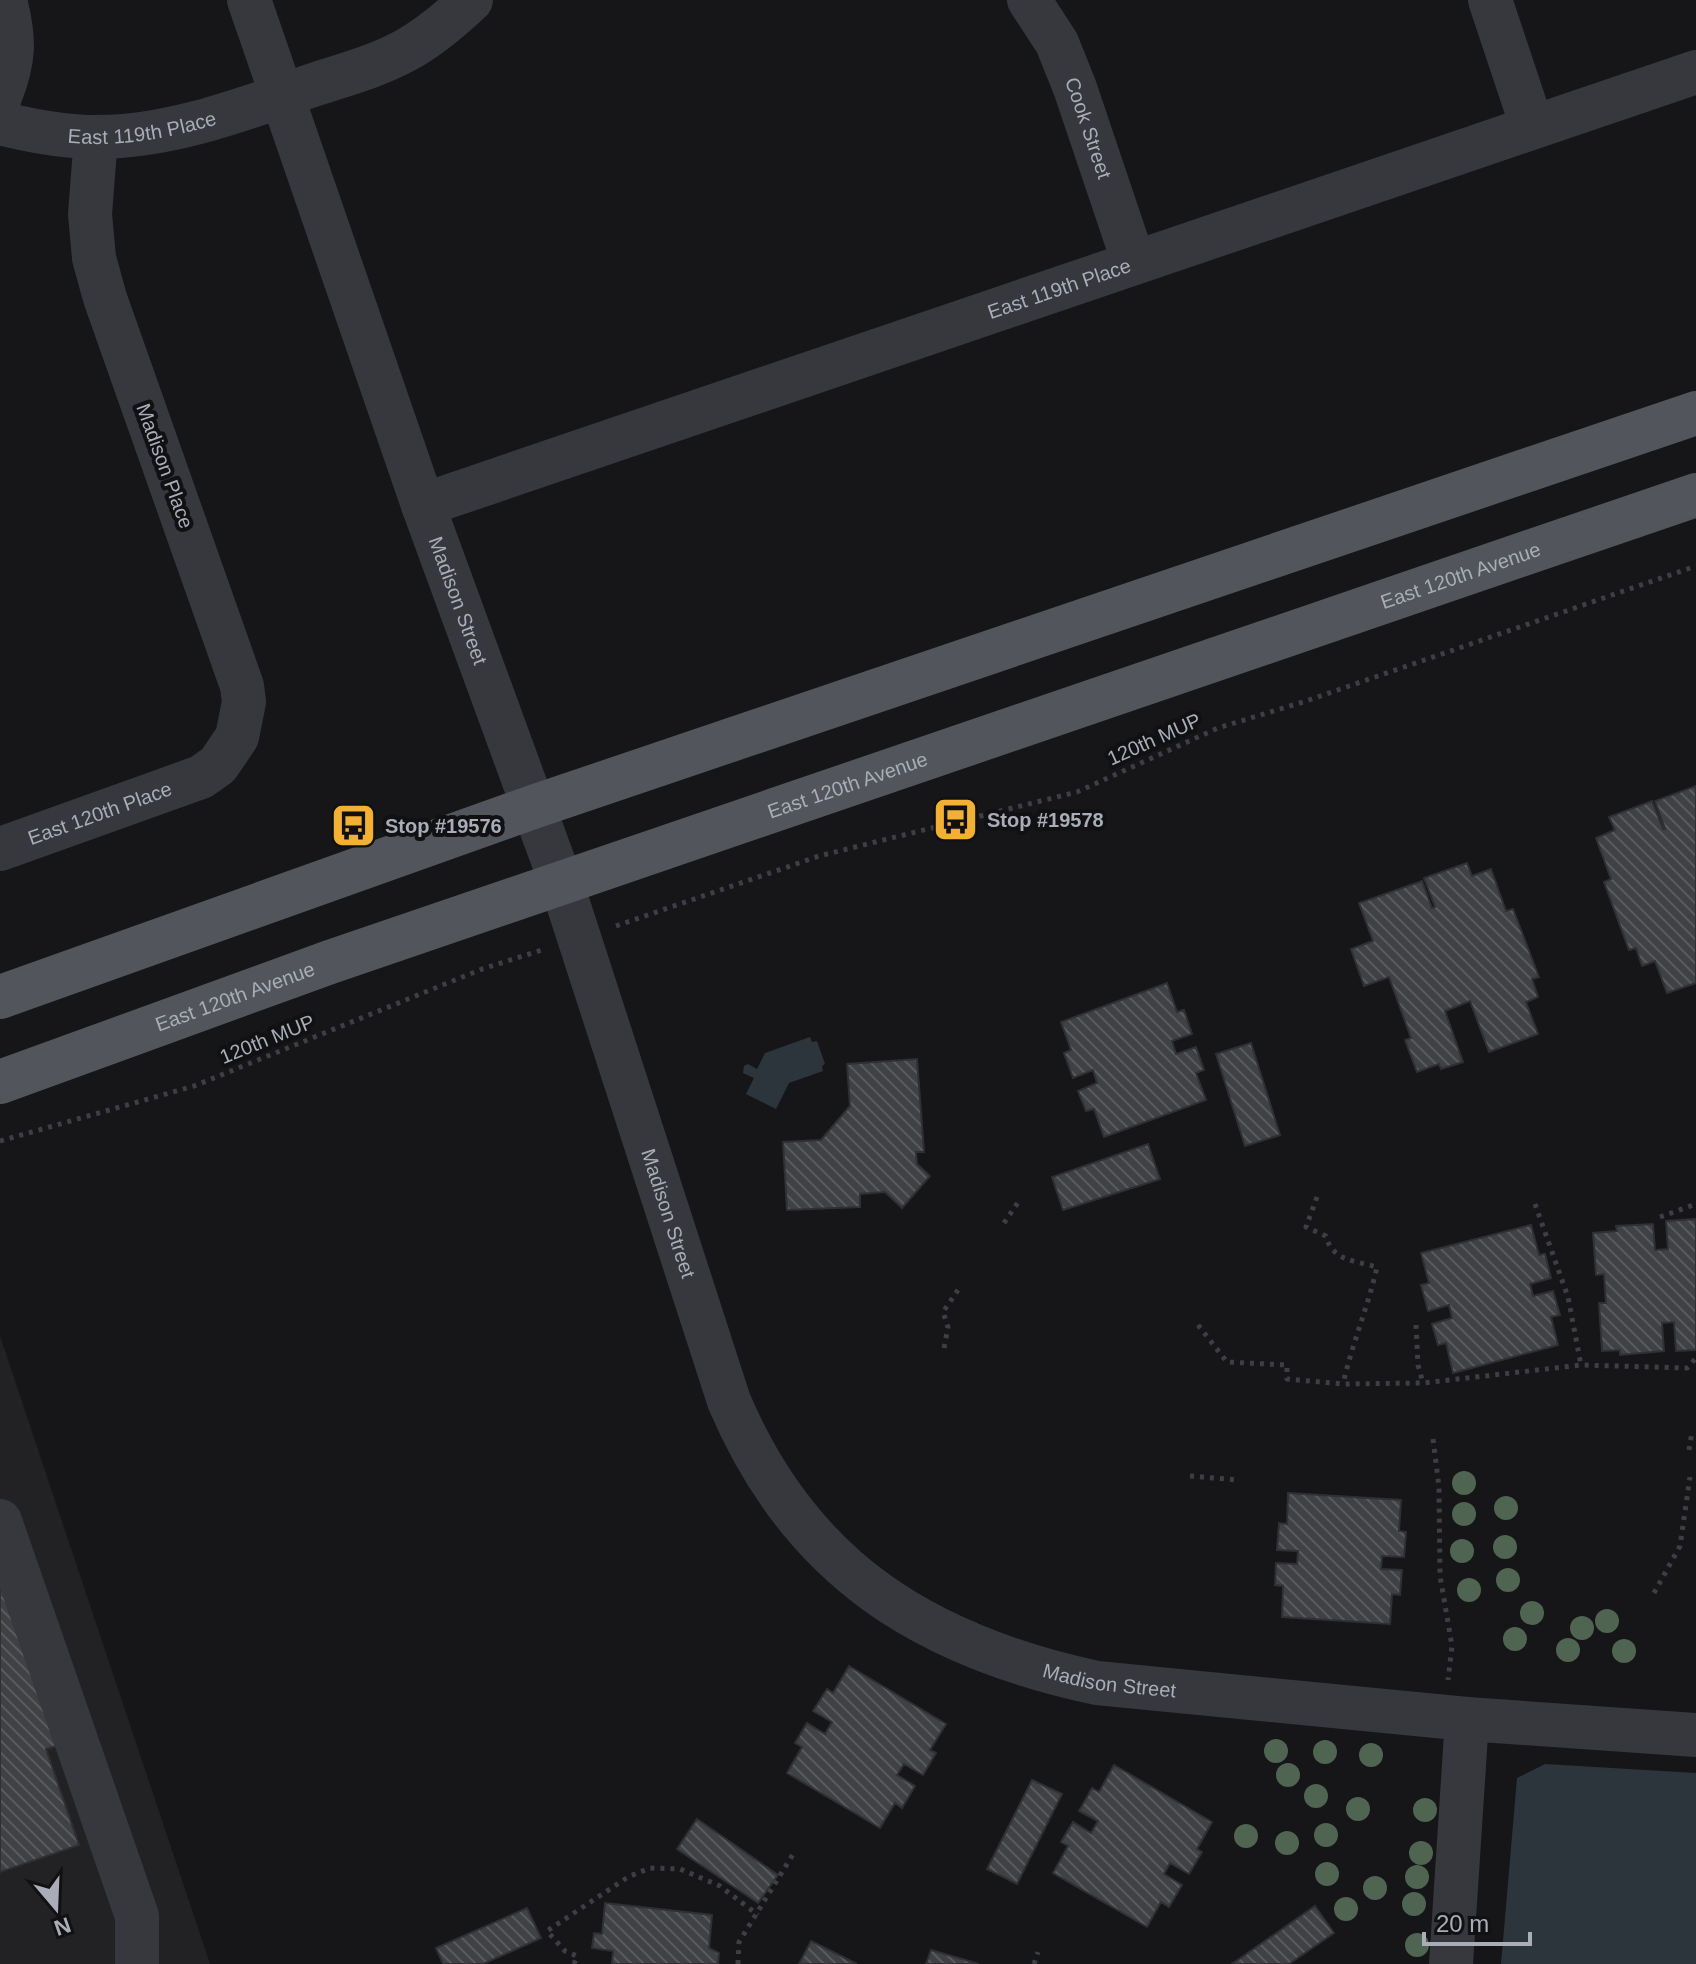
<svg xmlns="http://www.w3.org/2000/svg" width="1696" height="1964" font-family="Arial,sans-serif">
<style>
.built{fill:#222225}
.water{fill:#2c353c}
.building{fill:url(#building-back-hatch);stroke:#303034;stroke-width:2}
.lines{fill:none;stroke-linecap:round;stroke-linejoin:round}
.path{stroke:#3d3f44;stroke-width:5;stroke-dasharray:4 6;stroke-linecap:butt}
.minor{stroke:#37383d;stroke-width:44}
.major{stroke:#53555c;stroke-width:44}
.tree{fill:#506452}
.labels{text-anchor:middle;stroke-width:8;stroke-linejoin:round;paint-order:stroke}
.street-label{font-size:20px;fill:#a8adb8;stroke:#111113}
.poi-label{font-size:20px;font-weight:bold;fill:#a8adb8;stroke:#111113;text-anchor:start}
</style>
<defs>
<pattern id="building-back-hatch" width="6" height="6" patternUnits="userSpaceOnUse" patternTransform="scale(2)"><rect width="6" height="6" fill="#404145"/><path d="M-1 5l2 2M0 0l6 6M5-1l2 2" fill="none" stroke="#595a5e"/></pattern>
</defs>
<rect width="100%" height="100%" fill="#161618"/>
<!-- built -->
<path class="built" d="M0 1336 210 1964H0Z"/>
<!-- water -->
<path class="water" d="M810 1037 812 1042 817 1041 825 1064 822 1066 823 1071 789 1083 776 1109 746 1094 754 1078 743 1073 744 1066 748 1064 757 1069 765 1053Z
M1545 1764 1696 1773V1964H1501L1517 1778Z"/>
<!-- building -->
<path class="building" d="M1696 786V983L1667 993 1655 961 1642 966 1636 948 1629 950 1604 882 1611 879 1596 838 1615 830 1609 817 1652 801 1663 829H1665L1655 801Z
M1467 863 1472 876 1491 869 1506 911 1513 909 1539 977 1532 979 1538 997 1526 1002 1538 1034 1489 1052 1470 1001 1445 1011 1463 1062 1441 1069 1439 1064 1417 1072 1405 1040 1411 1038 1389 977 1364 986 1351 949 1373 941 1359 903 1422 881 1432 908 1435 907 1424 878Z
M1167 983 1177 1012 1184 1010 1192 1034 1172 1041 1176 1054 1196 1047 1204 1070 1196 1073 1206 1100 1104 1137 1094 1109 1086 1111 1078 1091 1097 1083 1093 1070 1073 1078 1064 1053 1071 1050 1061 1022Z
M1251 1043 1280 1135 1245 1146 1216 1054Z
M917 1059 924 1152H916L917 1164 930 1176 902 1208 885 1192 860 1194V1207L787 1210 783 1142 821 1140 850 1106 847 1064Z
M1148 1144 1160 1179 1063 1210 1052 1177Z
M1696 1219V1350L1676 1351 1674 1322 1662 1323 1664 1351 1620 1355V1350L1602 1351 1599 1303H1606L1604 1274 1596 1275 1593 1233 1617 1231 1616 1226 1653 1224 1655 1250 1668 1249 1666 1221Z
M1531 1225 1539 1255 1545 1254 1551 1278 1530 1284 1533 1296 1553 1291 1560 1315 1551 1317 1558 1345 1453 1373 1446 1343 1438 1345 1432 1324 1452 1318 1449 1305 1428 1311 1421 1285 1429 1283 1421 1253Z
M1288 1493 1401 1500 1399 1531 1406 1532 1404 1557 1382 1556 1381 1569 1402 1570 1400 1595 1392 1594 1390 1624 1282 1617 1283 1586 1275 1585 1276 1563 1297 1564 1298 1551 1277 1550 1279 1523 1287 1524Z
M0 1562 64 1744 46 1749 79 1845 0 1872Z
M849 1666 946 1724 930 1750 936 1753 923 1775 904 1764 897 1775 915 1786 902 1808 895 1803 880 1828 787 1773 802 1747 795 1743 807 1723 825 1734 832 1722 813 1711 827 1689 833 1693Z
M1114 1765 1212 1822 1197 1849 1202 1852 1189 1874 1170 1863 1164 1874 1182 1885 1169 1907 1161 1902 1147 1927 1053 1873 1068 1846 1061 1842 1073 1822 1091 1833 1098 1821 1079 1811 1092 1788 1099 1792Z
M1032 1780 1062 1794 1017 1884 987 1869Z
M697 1819 778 1875 758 1903 677 1849Z
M605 1903 712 1915 709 1948 719 1953 718 1964H612L613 1951 592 1948 594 1933 602 1934Z
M1315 1906 1334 1933 1289 1964H1232Z
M527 1908 541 1938 483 1964H443L436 1948Z
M811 1941 857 1964H799Z
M931 1950 979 1964H926Z"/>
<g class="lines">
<!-- path -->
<path class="path" d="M616 926 819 856 1077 792 1218 728 1303 702 1696 566
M0 1141 194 1086 482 969 542 950
M1317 1197 1306 1227 1326 1236C1332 1261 1356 1261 1377 1267 1368 1307 1352 1344 1343 1384
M1535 1204 1568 1297 1581 1365
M1660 1217 1696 1204
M1004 1223 1019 1201
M1198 1325 1227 1362 1287 1365V1379L1343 1384 1423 1383 1581 1365 1687 1368 1696 1358
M1416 1325 1418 1365 1423 1383
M944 1348 948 1327 943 1312 958 1290
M1433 1439 1439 1487 1440 1576 1452 1646 1448 1680
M1689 1450 1692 1432
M1190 1476 1238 1480
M1654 1593 1680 1546 1690 1477
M574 1964 577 1956 565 1951 547 1931 628 1877 650 1868 680 1869 720 1886 758 1915
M738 1964 739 1942 795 1851
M1034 1964 1038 1952"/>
<!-- minor -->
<g class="minor">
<path id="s1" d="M249 0 423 505 562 885 729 1401C800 1569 924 1646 1097 1683L1467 1719 1696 1735"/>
<path id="s2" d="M1029 0 1057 43 1075 88 1134 263"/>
<path d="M1490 0 1532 126"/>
<path d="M0 97C15 59 15 39 5 0"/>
<path id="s3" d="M0 123C32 131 64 137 97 137 172 137 246 108 316 84 347 74 380 65 408 49 431 36 452 18 471 0"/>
<path id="s4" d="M423 505 1696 72"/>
<path id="s5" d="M0 849 201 777 218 765 237 737 244 702 242 686 105 298 94 258 90 214 96 137"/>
<path d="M0 1521 137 1916V1964"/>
<path d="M1451 1964 1467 1719"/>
</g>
<!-- major -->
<g class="major">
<path d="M0 997 533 807 1696 413"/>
<path id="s6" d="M0 1082 330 962 1696 495"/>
</g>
</g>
<!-- trees -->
<g class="tree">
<circle cx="1464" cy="1483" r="12"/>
<circle cx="1506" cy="1508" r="12"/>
<circle cx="1464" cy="1514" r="12"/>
<circle cx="1505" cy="1547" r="12"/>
<circle cx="1462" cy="1551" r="12"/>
<circle cx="1508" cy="1580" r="12"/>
<circle cx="1469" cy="1590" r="12"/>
<circle cx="1532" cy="1613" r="12"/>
<circle cx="1607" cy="1621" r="12"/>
<circle cx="1582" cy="1628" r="12"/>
<circle cx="1515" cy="1639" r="12"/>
<circle cx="1568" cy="1650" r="12"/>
<circle cx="1624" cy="1651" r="12"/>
<circle cx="1276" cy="1751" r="12"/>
<circle cx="1325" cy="1752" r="12"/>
<circle cx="1371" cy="1755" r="12"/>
<circle cx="1288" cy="1775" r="12"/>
<circle cx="1316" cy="1796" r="12"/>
<circle cx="1358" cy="1809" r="12"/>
<circle cx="1425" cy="1810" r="12"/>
<circle cx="1326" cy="1835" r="12"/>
<circle cx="1246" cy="1836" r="12"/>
<circle cx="1287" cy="1843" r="12"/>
<circle cx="1421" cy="1853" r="12"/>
<circle cx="1327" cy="1874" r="12"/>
<circle cx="1417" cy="1877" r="12"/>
<circle cx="1375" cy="1888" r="12"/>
<circle cx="1414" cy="1904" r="12"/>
<circle cx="1346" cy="1909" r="12"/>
<circle cx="1417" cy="1945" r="12"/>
</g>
<!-- icons -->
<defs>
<symbol id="bus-square" viewBox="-11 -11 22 22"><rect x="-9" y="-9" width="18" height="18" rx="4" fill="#f2b134" stroke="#111113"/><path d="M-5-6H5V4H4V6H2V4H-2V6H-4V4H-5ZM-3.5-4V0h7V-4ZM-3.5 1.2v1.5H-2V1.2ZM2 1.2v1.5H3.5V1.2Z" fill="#111"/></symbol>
</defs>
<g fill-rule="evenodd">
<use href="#bus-square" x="930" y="794" width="51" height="51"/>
<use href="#bus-square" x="328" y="800" width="51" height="51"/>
</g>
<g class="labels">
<!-- street labels -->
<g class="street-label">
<text dy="7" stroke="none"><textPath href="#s3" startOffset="144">East 119th Place</textPath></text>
<text dy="7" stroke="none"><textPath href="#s2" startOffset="142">Cook Street</textPath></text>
<text dy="7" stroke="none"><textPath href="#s4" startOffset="672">East 119th Place</textPath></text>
<text transform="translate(165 466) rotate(70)" y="7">Madison Place</text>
<text dy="7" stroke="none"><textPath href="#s6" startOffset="1546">East 120th Avenue</textPath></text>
<text dy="7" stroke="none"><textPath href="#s1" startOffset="636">Madison Street</textPath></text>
<text transform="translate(1154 739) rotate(-24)" y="7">120th MUP</text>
<text dy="7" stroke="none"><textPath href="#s6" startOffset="898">East 120th Avenue</textPath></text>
<text dy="7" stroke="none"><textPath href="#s5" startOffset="106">East 120th Place</textPath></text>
<text dy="7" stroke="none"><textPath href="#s6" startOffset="250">East 120th Avenue</textPath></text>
<text transform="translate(267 1039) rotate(-22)" y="7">120th MUP</text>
<text dy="7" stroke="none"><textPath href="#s1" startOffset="1284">Madison Street</textPath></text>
<text dy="7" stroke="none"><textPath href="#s1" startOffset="1978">Madison Street</textPath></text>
</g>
<!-- poi labels -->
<g class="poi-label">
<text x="987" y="827">Stop #19578</text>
<text x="385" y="833">Stop #19576</text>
</g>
</g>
<!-- north arrow -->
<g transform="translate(56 1908) rotate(161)" stroke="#111113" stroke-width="6" paint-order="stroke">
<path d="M0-6L14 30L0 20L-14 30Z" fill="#a8adb8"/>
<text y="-12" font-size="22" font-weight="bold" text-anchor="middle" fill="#a8adb8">N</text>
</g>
<!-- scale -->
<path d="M1424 1932v12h106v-12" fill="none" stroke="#a8adb8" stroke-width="4"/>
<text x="1436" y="1932" font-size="24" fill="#a8adb8" stroke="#111113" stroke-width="6" paint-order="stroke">20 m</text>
</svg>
